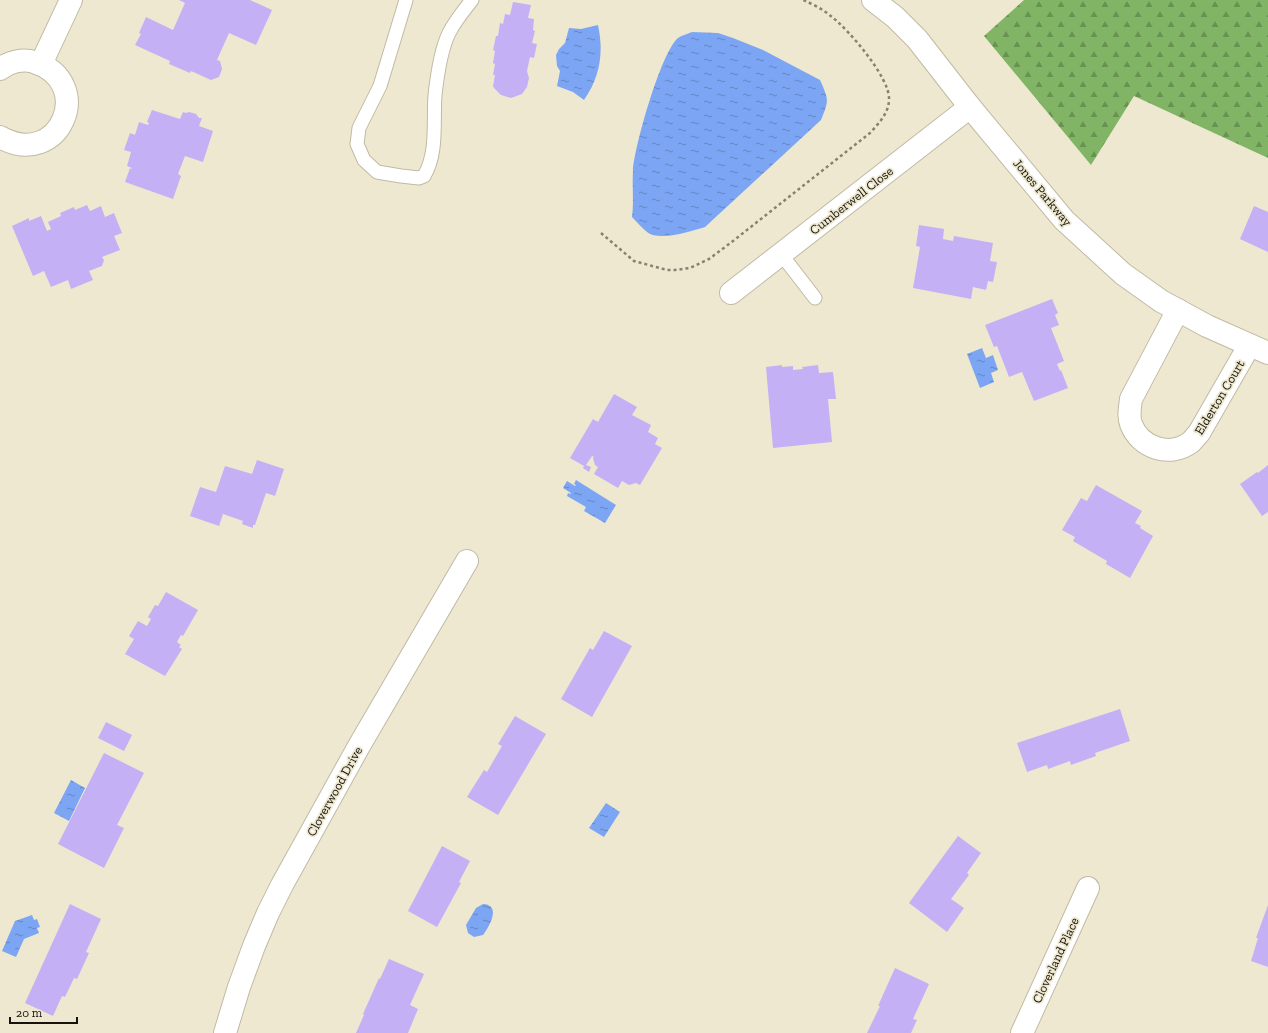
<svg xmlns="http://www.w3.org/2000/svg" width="1268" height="1033" font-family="'Zilla Slab',serif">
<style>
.forest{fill:url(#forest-firs)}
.water{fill:url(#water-ripples)}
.building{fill:#c4b0f5}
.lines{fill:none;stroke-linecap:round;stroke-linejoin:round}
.lane-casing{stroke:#c0baa4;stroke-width:15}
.street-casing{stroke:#c0baa4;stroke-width:24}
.secondary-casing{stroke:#c0baa4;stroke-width:24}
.path{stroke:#868272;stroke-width:2.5;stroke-dasharray:3 3;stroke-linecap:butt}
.lane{stroke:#fff;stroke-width:13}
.street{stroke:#fff;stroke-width:22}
.secondary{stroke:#fff;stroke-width:22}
.labels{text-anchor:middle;stroke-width:3.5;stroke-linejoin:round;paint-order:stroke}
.street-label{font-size:13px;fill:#15130b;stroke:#eee8d1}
</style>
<defs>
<pattern id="forest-firs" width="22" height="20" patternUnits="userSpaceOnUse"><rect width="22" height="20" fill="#81b565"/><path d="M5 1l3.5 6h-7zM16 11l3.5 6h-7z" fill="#689251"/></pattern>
<pattern id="water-ripples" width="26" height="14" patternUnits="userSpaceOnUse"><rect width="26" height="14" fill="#7ca5f3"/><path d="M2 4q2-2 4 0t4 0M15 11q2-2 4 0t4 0" fill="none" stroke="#6485c3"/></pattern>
</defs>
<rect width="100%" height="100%" fill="#eee8d1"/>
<!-- forest -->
<path class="forest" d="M1024 0H1268V158L1134 96 1091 165 984 36Z"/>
<!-- water -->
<path class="water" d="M598 25C604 53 600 77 584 100L573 92 557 86 560 71 557 66 556 55 559 49 565 43 569 28 581 29Z
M692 32 718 33 733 38 763 50 820 80C829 100 829 100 821 120L705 227C692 231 659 242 647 232 642 228 637 222 632 217 634 201 632 186 633 171 634 148 661 52 678 38 682 35 688 34 692 32Z
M982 348 986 358 993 355 998 370 991 373 994 382 980 388 967 354Z
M576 480 616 505 605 523 584 511 586 507 567 496 568 493 570 494 571 493 563 488 567 481 575 486 576 485 574 484Z
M71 780 85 788 69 821 54 813Z
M606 803 620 812 604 837 589 828Z
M483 904C502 905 489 927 483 935L474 937 468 933 466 925 476 908Z
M32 915 34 920 37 919 40 927 37 928 39 933 24 939 16 957 2 951 15 921Z"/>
<!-- building -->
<path class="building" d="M179 0H250L272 10 256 45 229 33 217 60 220 61 222 69 219 77 211 80 191 71 190 73 169 64 170 61 135 45 141 34 139 33 146 17 173 30 185 3Z
M513 2 531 5 528 18 534 19 533 30 535 31 532 43 537 44 534 58 530 57 527 71 529 78 527 87 522 94 511 98 501 95 494 88 493 86 495 75H493L495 64 493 63 495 51 493 50 496 36H498L500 23 503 24 505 14 510 15Z
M152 110 180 119 183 112 186 113 189 112 196 114 199 118H202L199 126 213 131 203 162 185 156 178 174 181 176 173 199 125 182 130 168 131 169 132 168 127 166 131 152 124 150 130 133 135 135 139 122 148 125 149 123 147 122Z
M87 205 90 211 101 206 105 217 114 213 122 233 114 236 120 250 102 257 104 260 102 266 89 271 93 280 71 289 68 280 51 287 44 271 33 276 12 226 29 218V221L41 216 47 231 51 229 48 222 61 216 60 213 74 207 75 210Z
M1254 206 1268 212V252L1240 239Z
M919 225 944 229 943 239 953 241 954 236 993 243 990 261 997 262 993 282 988 281 986 290 973 287 971 299 913 288 920 247 916 246Z
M1052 299 1058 313 1055 315 1059 325 1051 328 1064 361 1057 364 1060 371 1061 370 1068 388 1034 401 1022 372 1009 377 997 346 994 347 985 325Z
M782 365V367L793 366V370L803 369 802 367 818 365 819 373 833 372 836 399H828L832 442 773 448 766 367Z
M614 394 637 407 632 415 651 425 648 432 658 438 655 444 662 448 640 485 636 483 629 485 622 481 618 488 594 474 598 467 595 465 593 458 594 457 592 456 586 465 591 467 589 472 583 468 584 466 570 458 593 419 598 422Z
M257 460 284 469 275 496 266 493 255 525H253V528L242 524 243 521 223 514 219 526 190 516 200 487 216 492 225 466 252 474Z
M1268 465V512L1262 516 1240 484 1257 472 1258 473Z
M1096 485 1142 511 1135 523 1141 526 1140 528 1153 536 1130 578 1106 564 1107 561 1073 541 1075 537 1062 530 1081 498 1087 501Z
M166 592 198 610 183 636 181 635 177 642 181 645 179 647 182 649 165 676 125 654 134 639 129 636 138 621 147 626 151 619 148 617 155 605 158 606Z
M604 631 632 646 592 717 561 699 590 648 593 650Z
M1120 709 1130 741 1095 753 1096 756 1071 765 1070 761 1048 769 1047 765 1027 772 1017 743Z
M515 716 546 734 498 815 467 797 484 770 487 772 502 746 498 744Z
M106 722 132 735 124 751 98 738Z
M104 753 144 773 117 825 124 828 104 868 58 844Z
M958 836 981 853 967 873 969 875 951 899 964 908 947 932 909 903Z
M442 846 470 861 459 882 461 883 437 927 408 911Z
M70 904 101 919 86 952 89 953 77 979 74 978 65 997 62 996 53 1016 25 1003Z
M1268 905V967L1251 961 1258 938H1256Z
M389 959 424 974 410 1005 418 1009 408 1033H356L364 1015 363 1014 379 978 380 979Z
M895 968 929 984 913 1019 917 1020 911 1033H867L880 1006H878Z"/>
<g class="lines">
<defs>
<path id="lane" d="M406 0 380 86 359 128 357 144 364 160 377 172 401 176 419 178 424 176C438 153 433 121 435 95 437 77 441 49 449 33 455 21 464 10 472 0
M781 254 815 298"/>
<path id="street" d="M41 64 71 0
M0 69C9 62 23 58 34 62 97 82 60 171 0 137
M731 293 970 107
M1178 310 1131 399C1130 408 1128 416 1131 424 1140 448 1170 458 1191 442 1194 439 1196 436 1199 433L1249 346
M225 1033 239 987 254 946 268 913 282 885 359 746 467 561
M1022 1033 1088 888"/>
<path id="secondary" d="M873 0 895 17 917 39 970 107 1064 220 1123 274 1161 301 1207 326 1268 353"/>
</defs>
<!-- lane casing -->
<use href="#lane" class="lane-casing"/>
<!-- street casing -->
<use href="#street" class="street-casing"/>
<!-- secondary casing -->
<use href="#secondary" class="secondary-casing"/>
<!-- path -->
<path class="path" d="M601 233 634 261 667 270H675L690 268 709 259 733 241 870 133C879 123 889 113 889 99 890 78 849 30 832 17 824 10 813 4 803 0"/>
<!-- lane -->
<use href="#lane" class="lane"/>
<!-- street -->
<use href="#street" class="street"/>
<!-- secondary -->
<use href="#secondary" class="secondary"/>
</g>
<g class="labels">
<!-- street labels -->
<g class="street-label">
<text transform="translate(1043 192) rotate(50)" y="5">Jones Parkway</text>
<text transform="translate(851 200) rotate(-38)" y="5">Cumberwell Close</text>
<text transform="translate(1219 397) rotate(-59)" y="5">Elderton Court</text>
<text transform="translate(334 791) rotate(-61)" y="5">Cloverwood Drive</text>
<text transform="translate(1055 960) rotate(-65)" y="5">Cloverland Place</text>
</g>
</g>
<!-- scale -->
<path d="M10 1017v6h67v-6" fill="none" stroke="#15130b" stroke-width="2"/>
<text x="16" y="1017" font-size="12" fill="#15130b" stroke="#eee8d1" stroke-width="3" paint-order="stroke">20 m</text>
</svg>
